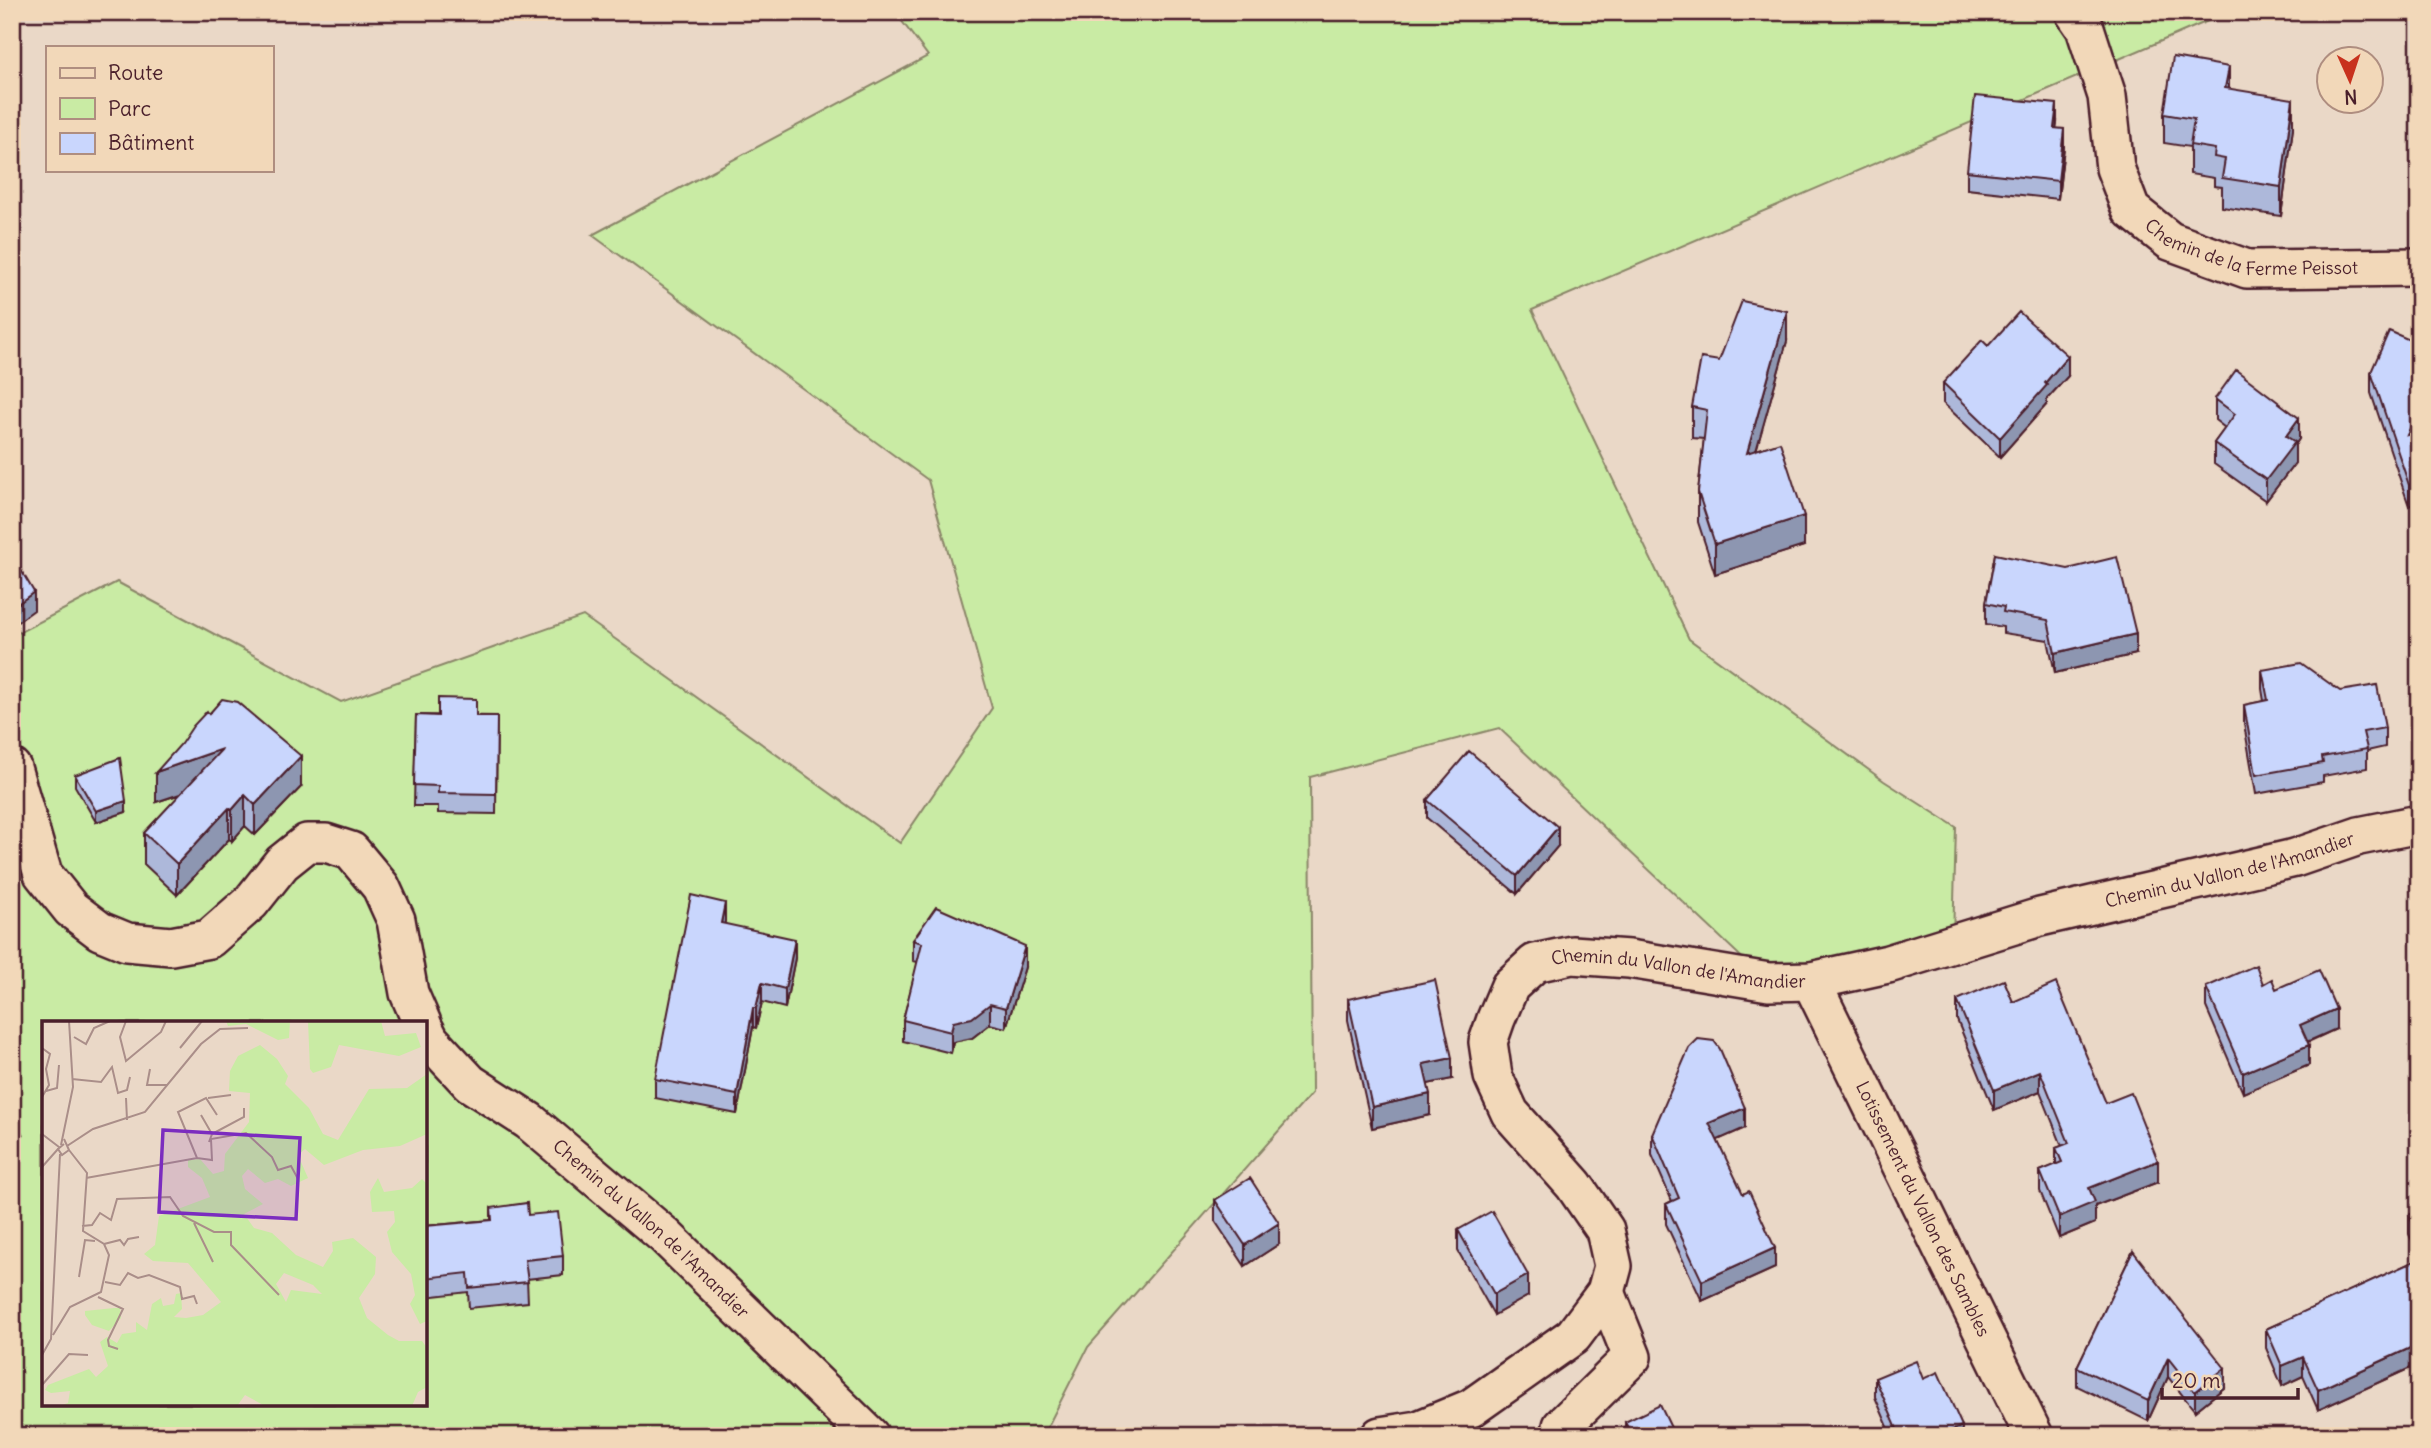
<svg xmlns="http://www.w3.org/2000/svg" width="2431" height="1448" font-family="Delius,sans-serif">
<style>
.green{fill:#c9eba4;stroke:#8a8568;stroke-width:2;fill-rule:evenodd}
.lines{fill:none;stroke-linecap:round;stroke-linejoin:round}
.minor-casing{stroke:#4a1f2b;stroke-width:42}
.minor{stroke:#f2d8b9;stroke-width:37}
.wall{fill:#adb8da;stroke:#4a1f2b;stroke-width:2}
.shaded-wall{fill:#8d96b1;stroke:#4a1f2b;stroke-width:2}
.building{fill:#c9d6fd;stroke:#4a1f2b;stroke-width:2}
.labels{text-anchor:middle;stroke-width:5;stroke-linejoin:round;paint-order:stroke}
.street-label{font-size:18px;fill:#4a1f2b;stroke:#f2d8b9}
.inset-road{fill:none;stroke:#aa8e89;stroke-width:2}
.view{fill:#7b2cbf;fill-opacity:0.15;stroke:#7b2cbf;stroke-width:3.5}
.inset-edge{fill:none;stroke:#4a1f2b;stroke-width:3.5}
</style>
<rect width="100%" height="100%" fill="#ead8c7"/>
<filter id="ink" filterUnits="userSpaceOnUse"><feTurbulence type="fractalNoise" baseFrequency=".0143" numOctaves="2"/><feDisplacementMap in="SourceGraphic" scale="14" xChannelSelector="R" yChannelSelector="G"/><feConvolveMatrix kernelMatrix="1 2 1 2 8 2 1 2 1" color-interpolation-filters="sRGB"/></filter>
<g filter="url(#ink)">
<!-- green -->
<path class="green" d="M895 12H2229L1532 310 1689 639 1884 781 1956 827 1953 940 1755 970 1499 728 1310 777 1312 1093 1088 1347 1043 1436H12V1145L23 1135 12 1114V636L117 582 341 702 583 616 900 843 992 708 928 480 592 235 928 56ZM44 1023H425V1404H44Z"/>
<g class="lines">
<defs>
<g id="minor">
<path id="s1" d="M2074 12 2085 28 2107 96 2115 168 2131 210 2170 241 2247 269 2419 267"/>
<path d="M12 768 43 874 71 909 100 931 127 942 171 946 209 939 251 902 282 863 307 843H326L351 851 381 887 396 920 409 993 422 1023"/>
<path id="s2" d="M1811 981 2034 1436"/>
<path id="s3" d="M425 1030 430 1040 470 1083 529 1121 665 1236 870 1436"/>
<path id="s4" d="M1380 1436 1418 1430 1471 1408 1573 1336 1606 1292 1613 1266 1605 1230 1574 1185 1510 1113 1493 1076 1488 1042 1496 1019 1510 986 1535 963 1572 955 1629 959 1769 982 1811 981 1888 964 2040 917 2295 858 2359 836 2419 824"/>
<path d="M1567 1436 1562 1426 1632 1357 1606 1292"/>
</g>
</defs>
<!-- minor casing -->
<use href="#minor" class="minor-casing"/>
<!-- minor -->
<use href="#minor" class="minor"/>
</g>
<!-- wall -->
<path class="wall" d="M2229 89 2293 128 2281 216 2222 207V187L2214 186V178L2190 174V147L2164 143V114Z
M2057 122 2056 128 2064 147 2058 199 1967 189V171Z
M1787 341 1756 450 1804 546 1715 574 1698 522V492L1704 439 1692 438V407L1719 361Z
M2419 344V429L2417 432 2409 506 2371 393V372Z
M1988 346 2068 376 2047 399V404L2000 457 1943 403V383Z
M2215 399 2299 439 2295 445V463L2266 501 2214 464V443L2225 428 2215 420Z
M1995 554 2136 654 2055 673 2048 640 2003 633V627L1986 624V603Z
M2262 670 2385 728V747L2367 751V768L2323 776V782L2256 794 2244 724V705L2264 701 2262 689Z
M416 715 497 716 496 814 438 813V806H414Z
M156 772 301 787 255 835 245 826 232 841 229 839 177 895 144 864V833L181 794 156 802Z
M75 775 126 812 96 822 75 786Z
M1427 800 1558 846 1517 894 1427 818Z
M725 924 795 958 785 1008 762 1002 756 1028 753 1027 737 1114 655 1098V1079Z
M913 940 1025 967 1006 1028 990 1024 972 1038 953 1042 951 1053 903 1041V1020L918 962 913 961Z
M2263 984 2276 989 2336 1029 2308 1042 2309 1065 2243 1093 2206 1007V987Z
M1348 999 1452 1079 1427 1084 1430 1115 1372 1128 1348 1020Z
M1957 1000 2013 1002 2106 1103 2158 1182 2095 1206V1223L2059 1238 2040 1191V1171L2056 1165V1148L2062 1146 2040 1091 1994 1110 1957 1020Z
M1745 1128 1717 1140 1775 1268 1702 1301 1666 1224V1204L1672 1201 1652 1155V1134Z
M1215 1200 1279 1244 1245 1266 1215 1221Z
M2419 1203V1256L2409 1234V1215L2413 1213V1205Z
M491 1208 563 1256V1275L527 1279 528 1302 469 1308 468 1292 425 1297V1226L491 1220Z
M1458 1230 1528 1296 1494 1315 1458 1251Z
M2133 1251 2225 1387 2195 1411 2168 1377 2148 1421 2077 1386V1367Z
M2419 1259V1364L2318 1410 2303 1376 2282 1386 2266 1348V1329Z
M1875 1378 1923 1379 1962 1436H1892L1875 1397Z
M1625 1422 1675 1436H1625Z"/>
<!-- shaded-wall -->
<path class="shaded-wall" d="M2229 67V96L2225 88Z
M2293 99V128L2281 216V187Z
M2057 104V122L2054 146V128Z
M2064 129V147L2058 199V181Z
M1787 311V341L1747 483V453Z
M2068 356V376L2047 399V404L2000 457V438L2045 383Z
M2419 408V429L2407 456V435Z
M2299 418V439L2295 445V463L2266 501V480L2286 436Z
M2419 482V502L2409 506V485Z
M1804 516V546L1715 574V544Z
M34 592V610L12 626V608Z
M2136 634V654L2055 673V653Z
M222 749V780L156 802V772Z
M301 756V787L255 835V805Z
M245 795V826L232 841V810Z
M126 801V812L96 822V811Z
M229 808V839L177 895V864Z
M1558 827V846L1517 894V876Z
M725 903V922L721 942V923Z
M795 939V958L785 1008V989Z
M1025 946V967L1006 1028V1008Z
M762 983V1002L756 1028V1008Z
M990 1004V1024L972 1038 953 1042 951 1053V1032L953 1022Z
M753 1008V1027L737 1114V1095Z
M2336 1009V1029L2300 1045V1025Z
M2309 1045V1065L2243 1093V1073Z
M1452 1058V1079L1423 1085V1064Z
M2040 1071V1091L1994 1110V1090Z
M1430 1094V1115L1372 1128V1107Z
M1745 1108V1128L1709 1144V1123Z
M2158 1161V1182L2095 1206V1223L2059 1238V1217L2089 1188Z
M1279 1223V1244L1245 1266V1245Z
M1775 1248V1268L1702 1301V1281Z
M1528 1275V1296L1494 1315V1294Z
M2419 1344V1364L2318 1410V1390Z
M2303 1357V1376L2282 1386V1366Z
M2168 1358V1377L2148 1421V1401Z
M2225 1368V1387L2195 1411V1392Z
M1962 1426V1436H1939Z"/>
<!-- building -->
<path class="building" d="M2173 57 2229 67 2225 88 2293 99 2281 187 2222 178 2225 159 2214 157 2215 149 2190 145 2194 119 2164 114Z
M1975 96 2057 104 2054 128 2064 129 2058 181 1967 171Z
M1742 301 1787 311 1747 453 1780 442 1804 516 1715 544 1698 492 1707 410 1692 407 1701 358 1719 361Z
M2019 312 2068 356 2045 383 2047 385 2000 438 1943 383 1982 340 1988 346Z
M2389 331 2419 344V408L2407 435 2419 431V482L2409 485 2371 372Z
M2236 370 2299 418 2286 436 2295 442 2266 480 2214 443 2235 414 2215 399Z
M1995 554 2068 569 2117 557 2136 634 2055 653 2048 620 2003 612 2004 607 1986 603Z
M12 555 34 592 12 608Z
M2301 663 2340 691 2377 685 2385 728 2363 732 2367 749 2322 757 2323 763 2256 775 2244 705 2268 700 2262 670Z
M438 698 476 699V716H497L496 794 438 793V786L414 785 416 715 438 716Z
M222 699 237 702 301 756 255 805 245 795 232 810 229 808 177 864 144 833 222 749 156 772 181 744 193 726 207 711 209 714Z
M1469 751 1558 827 1517 876 1427 800Z
M120 758 126 801 96 811 75 775Z
M691 895 725 903 721 923 795 939 785 989 762 983 756 1008H753L737 1095 655 1079Z
M936 907 1025 946 1006 1008 990 1004 972 1018 953 1022 951 1032 903 1020 922 943 913 940Z
M2256 965 2263 984 2272 979 2276 989 2319 970 2336 1009 2300 1025 2309 1045 2243 1073 2206 987Z
M1435 980 1452 1058 1423 1064 1430 1094 1372 1107 1348 999Z
M2004 980 2013 1002 2056 983 2106 1103 2131 1093 2158 1161 2089 1188 2095 1202 2059 1217 2040 1171 2062 1162 2056 1148 2069 1143 2040 1071 1994 1090 1957 1000Z
M1698 1039 1714 1041 1720 1049 1745 1108 1709 1123 1743 1194 1749 1191 1775 1248 1702 1281 1666 1204 1679 1198 1652 1134 1689 1048Z
M1250 1178 1279 1223 1245 1245 1215 1200Z
M527 1203 528 1215 558 1212 563 1256 525 1260 528 1282 469 1288 468 1273 425 1278V1226L492 1220 491 1208Z
M2419 1203V1237L2409 1215 2416 1212 2413 1205Z
M1492 1211 1528 1275 1494 1294 1458 1230Z
M2133 1251 2225 1368 2195 1392 2168 1358 2148 1401 2077 1367Z
M2419 1259V1344L2318 1390 2303 1357 2282 1366 2266 1329Z
M1916 1361 1923 1379 1938 1372 1962 1426 1939 1436H1900L1875 1378Z
M1660 1405 1675 1436H1632L1625 1422Z"/>
</g>
<g class="labels">
<!-- street labels -->
<g class="street-label">
<text dy="6" stroke="none"><textPath href="#s1" startOffset="340">Chemin de la Ferme Peissot</textPath></text>
<text dy="6" stroke="none"><textPath href="#s4" startOffset="1372">Chemin du Vallon de l'Amandier</textPath></text>
<text dy="6" stroke="none"><textPath href="#s4" startOffset="805">Chemin du Vallon de l'Amandier</textPath></text>
<text dy="6" stroke="none"><textPath href="#s2" startOffset="254">Lotissement du Vallon des Sambles</textPath></text>
<text dy="6" stroke="none"><textPath href="#s3" startOffset="303">Chemin du Vallon de l'Amandier</textPath></text>
</g>
</g>
<!-- overview -->
<g transform="translate(42 1021)">
<rect width="385" height="385" fill="#ead8c7"/>
<path d="M184 0H248L247 17 236 19 204 3 186 5ZM339 0 343 15 374 12 379 26 357 35 297 24 289 46 271 52 268 48 266 0ZM218 24 235 38 246 55 243 63 267 87 281 113 296 119 327 68 365 67 385 53V113L358 125 321 129 282 144 263 128 256 134 266 157 249 165 236 158 223 162 206 148 200 155 203 168 221 183 202 193 212 207 230 212 254 234 281 246 291 230 290 221 311 217 334 236 333 253 317 277 325 297 346 314 357 320H380L385 327V366L376 371 370 385H223L203 374 195 385H17L26 382 28 370 9 372 3 369 6 364 47 348 54 356 66 345 58 321 65 316 75 322 80 313 94 311V301L105 309 110 283 119 277 121 285 132 283 134 273 139 272 140 288 132 296 144 297 161 294 179 281 146 242 111 240 102 233 113 224 117 195 168 176 160 157 146 146V139L158 138 171 153 182 150 183 133 207 101 208 72 187 70 188 50 196 35ZM242 252 271 264 280 273 249 269 244 281 234 263ZM336 157 342 171 370 167 380 158 385 163V300L378 303 368 283 373 274 369 253 350 231 345 211 353 201 352 190 330 191 328 171ZM72 287H78L79 297 67 310 50 304 43 294V290Z" fill="#c9eba4" fill-rule="evenodd"/>
<path class="inset-road" d="M84 0 78 16 84 40 119 11 124 0M32 16 44 23 52 7 68 0M0 27 8 33 4 48 7 64 0 76M138 27 160 0M108 48 105 64H125M30 58 59 61 70 46 76 72 85 69 88 56M4 70 15 67 17 44M84 77 85 99M166 77 189 74M159 94 170 113 167 121M0 113 17 126M170 113 202 96V87M22 118 27 129 20 134 16 128 22 123M19 124 31 66 27 0M25 125 51 108 103 91 159 23 178 8 206 7M155 137 136 91 164 77 175 94M0 146 16 128M44 157 155 137 170 139 169 118 204 112 230 136 236 149 249 145 256 158M152 202 171 241M40 205 50 204 58 192 69 199 75 178 128 176 141 195 172 211H189V224L237 274M62 223 78 219 82 224 86 218 97 216M37 256 43 219 53 220M63 261 78 264 86 252 96 257 107 254 138 266 140 278 152 275 155 283M56 276 81 288 66 319 67 325 76 328M11 314 28 286 59 271 67 234 62 223 41 210 45 152 27 129M0 334 9 318 18 133M0 364 27 333 46 334"/>
<path class="view" d="M121 109 258 117 254 198 117 191Z"/>
<rect width="385" height="385" class="inset-edge"/>
</g>
<!-- margin -->
<rect width="2431" height="1448" fill="none" stroke="#f2d8b9" stroke-width="42"/>
<rect x="21" y="21" width="2389" height="1406" fill="none" stroke="#4a1f2b" stroke-width="2.5" filter="url(#ink)"/>
<!-- legend -->
<rect x="46" y="46" width="228" height="126" fill="#f2d8b9" stroke="#af8e80" stroke-width="2"/>
<rect x="60" y="68" width="35" height="10" fill="#f2d8b9" stroke="#af8e80" stroke-width="2"/>
<text x="108" y="80" font-size="21" fill="#4a1f2b">Route</text>
<rect x="60" y="98" width="35" height="21" fill="#c9eba4" stroke="#af8e80" stroke-width="2"/>
<text x="108" y="116" font-size="21" fill="#4a1f2b">Parc</text>
<rect x="60" y="133" width="35" height="21" fill="#c9d6fd" stroke="#af8e80" stroke-width="2"/>
<text x="108" y="150" font-size="21" fill="#4a1f2b">Bâtiment</text>
<!-- north arrow -->
<g transform="translate(2350 80) rotate(177)"><circle r="33" fill="#f2d8b9" stroke="#af8e80" stroke-width="2"/>
<path d="M0-5L12 26L0 18L-12 26Z" fill="#c8321e"/>
<text y="-10" font-size="19" font-weight="bold" text-anchor="middle" fill="#4a1f2b">N</text>
</g>
<!-- scale -->
<path d="M2162 1388v10h136v-10" fill="none" stroke="#4a1f2b" stroke-width="3.5"/>
<text x="2172" y="1388" font-size="21" fill="#4a1f2b" stroke="#f2d8b9" stroke-width="5" paint-order="stroke">20 m</text>
</svg>
